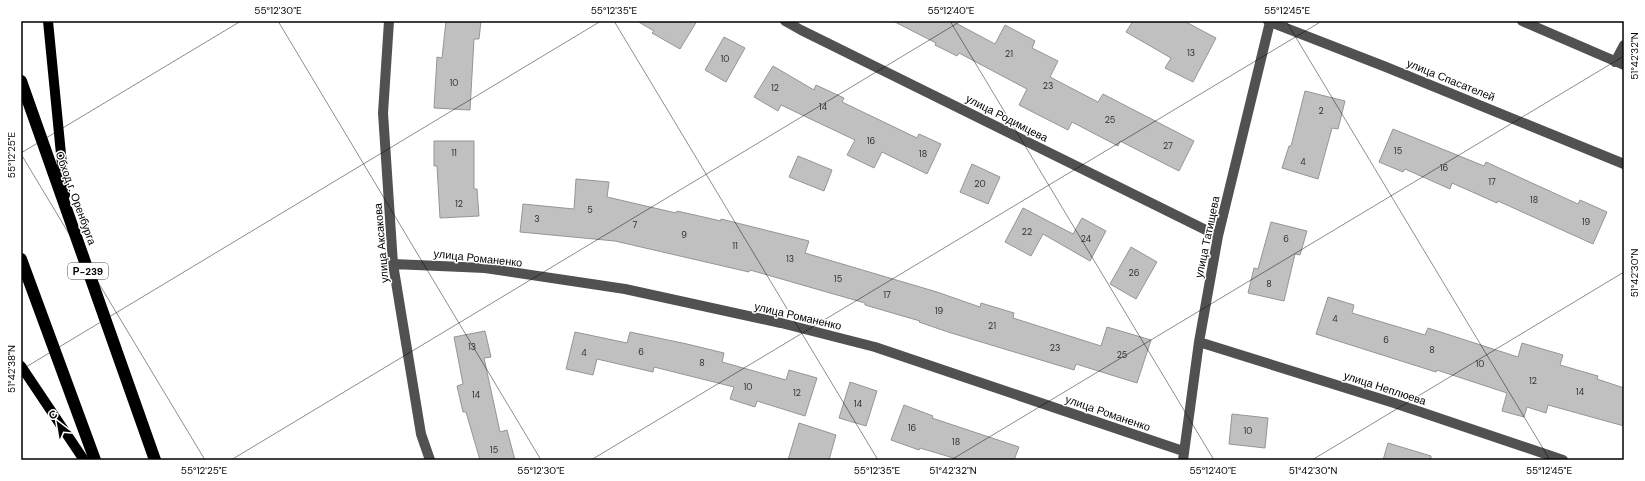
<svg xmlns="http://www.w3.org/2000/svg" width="1645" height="481" font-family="'DM Sans',sans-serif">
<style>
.building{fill:#c0c0c0;stroke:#959595}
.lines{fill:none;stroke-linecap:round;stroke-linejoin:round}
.minor{stroke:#515151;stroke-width:10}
.major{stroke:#000;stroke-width:10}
.highway{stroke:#000;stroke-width:12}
.ticks{fill:none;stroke:#000;stroke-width:1;stroke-opacity:0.45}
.labels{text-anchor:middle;stroke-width:3;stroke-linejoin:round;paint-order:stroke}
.number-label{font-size:9px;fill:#303030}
.shield{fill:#fff;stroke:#4c4c4c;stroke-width:1}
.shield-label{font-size:10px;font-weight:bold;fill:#000}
.street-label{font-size:11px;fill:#000;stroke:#fff}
.neatline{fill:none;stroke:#000;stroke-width:1.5}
.ticks-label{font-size:10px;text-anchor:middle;fill:#000}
</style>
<rect width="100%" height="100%" fill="#fff"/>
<!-- building -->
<path class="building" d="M446 21H481L479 39H474L470 110 434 108 437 57 442 58Z
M637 21H697L680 49 652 33 654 31Z
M893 21H952L995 44 1005 25 1035 41 1032 48 1058 61 1050 77 1098 102 1103 94 1194 141 1179 171 1120 141 1118 146 1072 122 1068 130 1019 105 1027 89 959 53 957 56 935 45 936 43Z
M1133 21H1184L1216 38 1193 82 1165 68 1171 58 1126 32Z
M724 37 745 48 726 82 705 70Z
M773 66 814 90 816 85 844 98 842 102 917 138 919 134 941 144 927 174 882 152 874 168 847 155 855 140 781 105 778 111 754 97Z
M1305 91 1345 101 1338 129 1332 128 1318 179 1282 168 1289 146H1291Z
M1393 129 1484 166 1486 162 1578 204 1580 200 1607 212 1593 244 1498 201 1497 203 1452 183 1450 189 1405 169 1403 172 1379 162Z
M434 141H474V189H477L479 216 440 218 437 166H434Z
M798 156 832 170 824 191 789 177Z
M972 164 1000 177 988 204 960 192Z
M576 179 609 182 607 197 676 213 677 211 721 221V219L809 241 805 253 937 292 980 307 981 303 1014 313 1013 318 1101 346 1107 327 1151 340 1137 383 1076 364 1074 370 948 332 919 322 920 321 865 305V303L750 270 749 272 615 241 520 232 523 204 574 209Z
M1023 208 1073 234 1082 218 1106 231 1090 261 1043 234 1031 256 1005 242Z
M1271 222 1307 231 1300 255 1295 254 1284 301 1248 293 1254 268 1258 269Z
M1131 247 1157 262 1136 299 1110 284Z
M1328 297 1354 305 1352 313 1425 335 1428 328 1518 357 1522 343 1563 355 1560 365 1598 376 1597 379 1624 388V426L1548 405 1546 413 1527 407 1524 417 1502 411 1507 393 1437 370 1436 372 1316 334Z
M485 331 491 357 484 358 500 432 507 430 515 460H480L466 412H463L457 386 463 384 454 337Z
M575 332 627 343 630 332 687 344 724 353 722 362 786 380 789 370 817 378 805 416 757 401 755 407 730 399 734 387 654 367 653 372 597 359 593 375 566 369Z
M850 382 877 391 866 426 839 418Z
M904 405 933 416 932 418 1019 447 1014 460H960L920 448 919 450 891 440Z
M1232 414 1268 418 1265 448 1229 444Z
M799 423 836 435 829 460H788Z
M1388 443 1431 456V460H1383Z"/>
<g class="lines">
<!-- minor -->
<path class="minor" d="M389 21 383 113 393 264 421 434 430 460
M785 21 801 30 1218 236
M1268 21 1386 67 1624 164
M1522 21 1624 65
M1615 62 1624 45
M393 264 485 268 625 289 781 323 875 347 1183 451
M1199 342 1394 403 1563 460
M1183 460 1199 342 1218 236 1270 22"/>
<!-- major -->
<path class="major" d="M48 21 65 195
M21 366 84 460"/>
<!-- highway -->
<path class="highway" d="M21 81 155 460
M21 259 95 460"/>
</g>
<!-- ticks -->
<path class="ticks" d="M278 21 541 460M614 21 878 460M950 21 1214 460M1286 21 1550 460M1622 21 1624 24M21 153 241 21M21 154 205 460M21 370 601 21M231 460 961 21M591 460 1322 21M951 460 1624 56M1312 460 1624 272"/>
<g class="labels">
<!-- number labels -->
<g class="number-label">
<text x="1191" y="56">13</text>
<text x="1009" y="57">21</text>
<text x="725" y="62">10</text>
<text x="454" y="86">10</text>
<text x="1048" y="89">23</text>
<text x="775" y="91">12</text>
<text x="823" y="110">14</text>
<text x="1321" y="114">2</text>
<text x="1110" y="123">25</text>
<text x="871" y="144">16</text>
<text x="1168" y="149">27</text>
<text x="1398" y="154">15</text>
<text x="454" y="156">11</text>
<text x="923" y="157">18</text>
<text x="1303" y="165">4</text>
<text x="1444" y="171">16</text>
<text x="1492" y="185">17</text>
<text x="980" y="187">20</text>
<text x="1534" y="203">18</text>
<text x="459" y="207">12</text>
<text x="590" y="213">5</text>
<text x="537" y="222">3</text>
<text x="1586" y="225">19</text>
<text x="635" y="228">7</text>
<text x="1027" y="235">22</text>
<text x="684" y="238">9</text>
<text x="1086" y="242">24</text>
<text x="1286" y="242">6</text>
<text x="735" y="249">11</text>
<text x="790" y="262">13</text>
<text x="1134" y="276">26</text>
<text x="838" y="282">15</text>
<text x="1269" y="287">8</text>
<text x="887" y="298">17</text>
<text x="939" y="314">19</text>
<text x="1335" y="322">4</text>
<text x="992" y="329">21</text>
<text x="1386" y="343">6</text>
<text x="472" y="350">13</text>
<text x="1055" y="351">23</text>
<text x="1432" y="353">8</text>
<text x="641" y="355">6</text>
<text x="584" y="356">4</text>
<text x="1122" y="358">25</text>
<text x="702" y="366">8</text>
<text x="1480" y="367">10</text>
<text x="1533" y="384">12</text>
<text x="748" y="390">10</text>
<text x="1580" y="395">14</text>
<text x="797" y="396">12</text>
<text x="476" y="398">14</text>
<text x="858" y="407">14</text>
<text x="912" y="431">16</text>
<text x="1248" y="434">10</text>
<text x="956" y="445">18</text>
<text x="494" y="453">15</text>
</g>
<!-- shield labels -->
<rect class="shield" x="68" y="263" width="40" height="16" rx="3"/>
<g class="shield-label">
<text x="88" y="275">Р-239</text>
</g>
<!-- street labels -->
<g class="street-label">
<text transform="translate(1451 80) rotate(22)" y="4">улица Спасателей</text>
<text transform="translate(1007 118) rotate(27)" y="4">улица Родимцева</text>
<text transform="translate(76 198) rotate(70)" y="4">Обход г. Оренбурга</text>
<text transform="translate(1207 237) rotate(-78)" y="4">улица Татищева</text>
<text transform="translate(381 243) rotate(-95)" y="4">улица Аксакова</text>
<text transform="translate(478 258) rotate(6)" y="4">улица Романенко</text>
<text transform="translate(798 316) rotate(13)" y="4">улица Романенко</text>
<text transform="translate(1385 388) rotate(18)" y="4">улица Неплюева</text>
<text transform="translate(1108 413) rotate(19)" y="4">улица Романенко</text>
</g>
</g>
<!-- border -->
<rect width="1645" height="481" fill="none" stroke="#ffffff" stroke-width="44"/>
<!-- north arrow -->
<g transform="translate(58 423) rotate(329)" stroke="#ffffff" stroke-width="3" paint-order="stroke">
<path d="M0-3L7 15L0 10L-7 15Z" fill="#000000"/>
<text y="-6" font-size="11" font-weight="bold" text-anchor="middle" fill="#000000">С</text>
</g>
<rect x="22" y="22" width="1601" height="437" class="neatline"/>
<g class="ticks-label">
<text x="278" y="14">55°12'30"E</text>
<text x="614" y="14">55°12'35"E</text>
<text x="951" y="14">55°12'40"E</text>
<text x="1287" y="14">55°12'45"E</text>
<text transform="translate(1634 56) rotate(-90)" y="4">51°42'32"N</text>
<text transform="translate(11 155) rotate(-90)" y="4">55°12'25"E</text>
<text transform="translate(1634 273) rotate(-90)" y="4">51°42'30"N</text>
<text transform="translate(11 369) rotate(-90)" y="4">51°42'38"N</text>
<text x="204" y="474">55°12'25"E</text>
<text x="541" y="474">55°12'30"E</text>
<text x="877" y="474">55°12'35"E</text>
<text x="953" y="474">51°42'32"N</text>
<text x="1213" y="474">55°12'40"E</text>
<text x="1313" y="474">51°42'30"N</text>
<text x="1549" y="474">55°12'45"E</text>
</g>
</svg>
